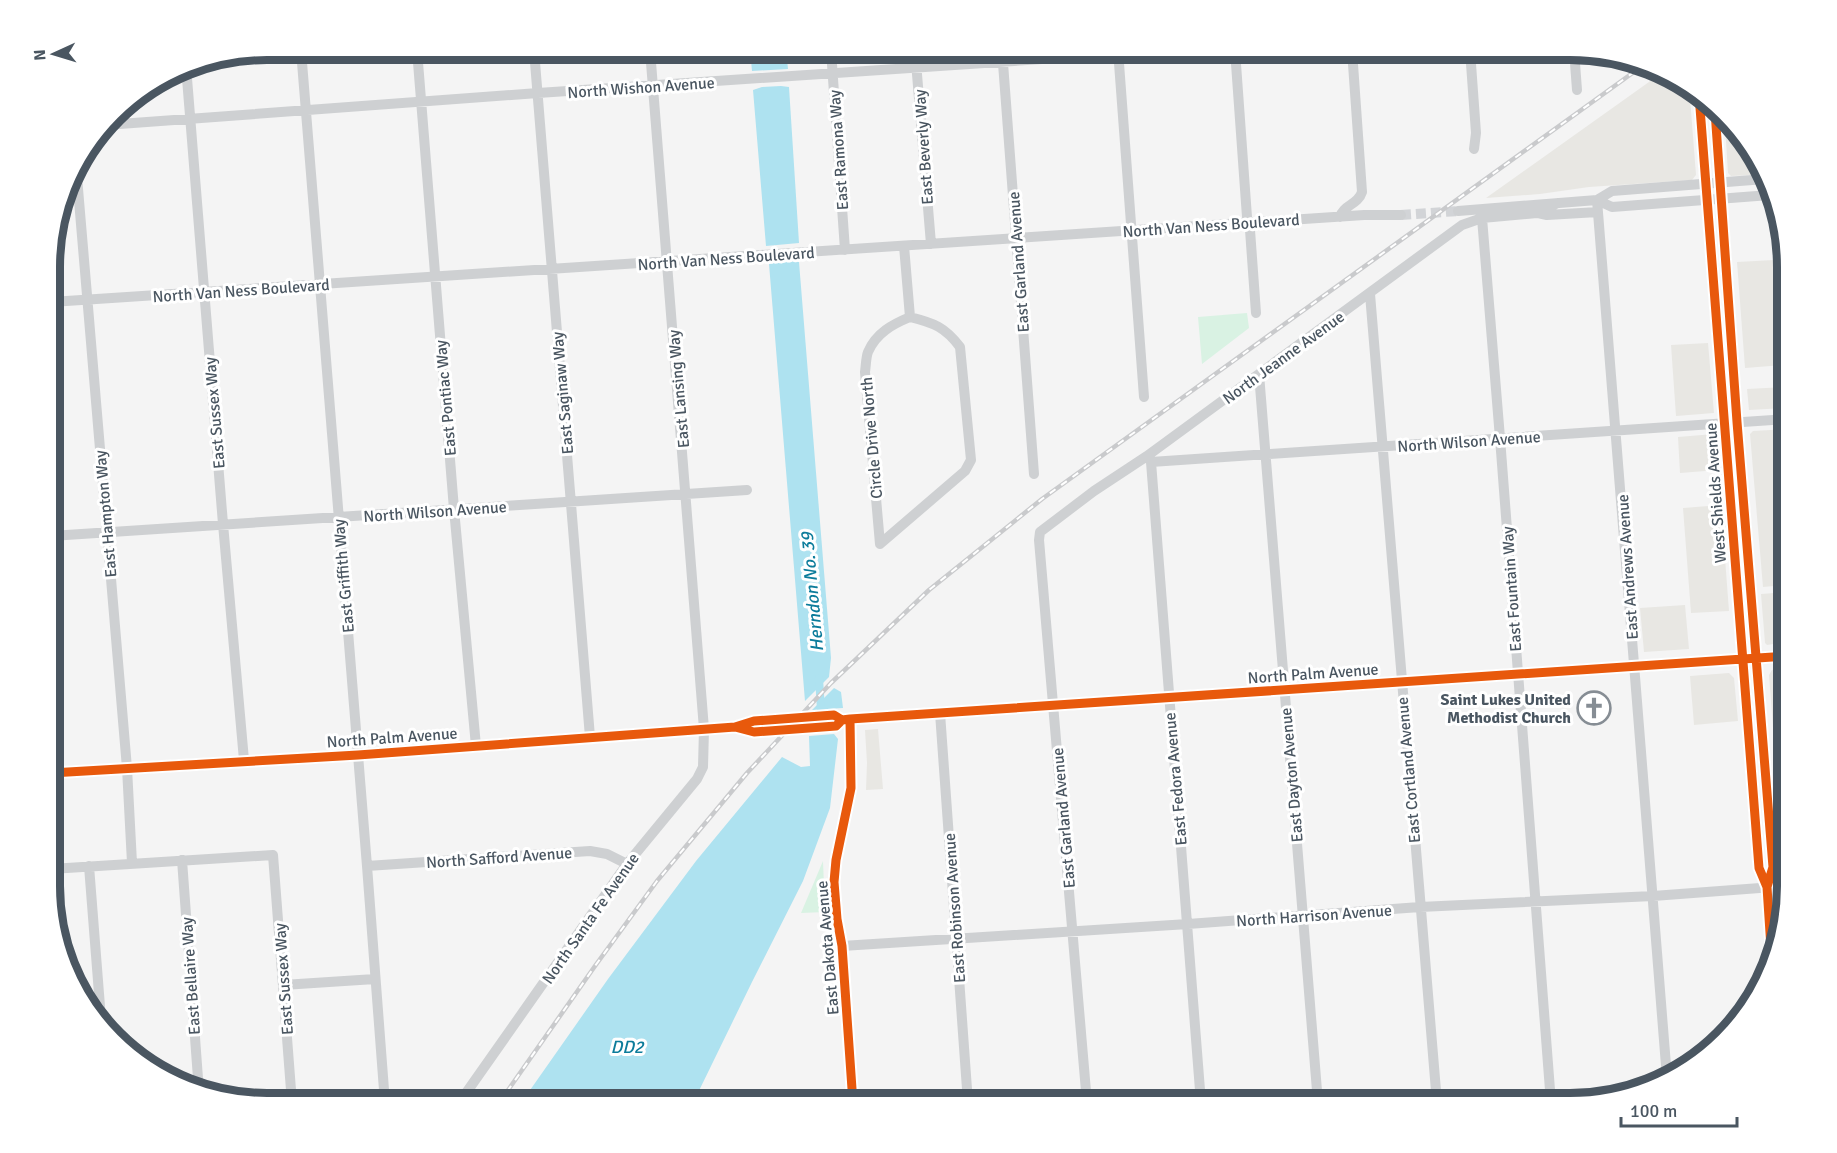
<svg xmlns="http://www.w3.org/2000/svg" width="1837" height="1153" font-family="Signika,sans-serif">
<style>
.commercial{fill:#e8e7e3}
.green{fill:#d9f2e3}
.water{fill:#aee2f0}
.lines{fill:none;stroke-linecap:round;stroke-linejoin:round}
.canal{stroke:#aee2f0;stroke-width:8}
.minor-tunnel{stroke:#d2d4d7;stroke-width:10;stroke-dasharray:10 5;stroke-linecap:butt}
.minor{stroke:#ced0d2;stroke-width:10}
.major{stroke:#caced1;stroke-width:12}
.rail-casing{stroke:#c9cacc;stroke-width:4.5}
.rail{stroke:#fff;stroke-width:2;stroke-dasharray:7;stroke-linecap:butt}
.cycleway-casing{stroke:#fff;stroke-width:13}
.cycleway{stroke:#e8590c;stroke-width:9}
.labels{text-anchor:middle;stroke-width:6;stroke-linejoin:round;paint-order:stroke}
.street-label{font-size:16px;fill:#4a5661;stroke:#fff}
.poi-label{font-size:16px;font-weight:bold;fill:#4a5661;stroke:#fff;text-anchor:end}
.water-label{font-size:18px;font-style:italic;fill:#0c7c9b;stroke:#fff}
.rim{fill:none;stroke:#4a5661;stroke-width:8}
</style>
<rect width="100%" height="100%" fill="#f4f4f4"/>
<!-- commercial -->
<path class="commercial" d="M1663 72 1689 85 1696 175 1692 180 1589 187 1540 194 1486 198Z
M1727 124 1749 148 1751 175 1731 176 1728 173 1725 125Z
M1774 260 1782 365 1745 368 1737 262Z
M1708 343 1714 413 1676 416 1671 345Z
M1784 387 1786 408 1749 410 1747 389Z
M1787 429V585L1763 587 1750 434 1753 431Z
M1714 434 1716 436 1718 470 1680 473 1678 437Z
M1721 505 1729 611 1691 613 1683 508Z
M1787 592V642L1767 645 1765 643 1761 594Z
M1685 605 1689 649 1644 652 1640 608Z
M1787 668V766L1776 767 1769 675 1772 670Z
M1729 673 1734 678 1738 721 1694 725 1690 676Z
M878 729 883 789 866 790 867 763 865 730Z"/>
<!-- green -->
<path class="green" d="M1247 313 1249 328 1202 364 1198 317Z
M823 861 825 912 801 913Z"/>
<!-- water -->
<path class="water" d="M750 50H786L788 69 752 71Z
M781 86 789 87 799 243 766 246 753 90 762 87Z
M795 261 799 262 831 658 829 677 805 701 769 264 777 262Z
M834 688 841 692 843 708 812 710Z
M834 734 838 739 830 808 803 881 752 982 693 1103H521L608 979 696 861 782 757 801 767 810 766 809 736Z"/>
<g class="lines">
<!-- canal -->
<path class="canal" d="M819 678 821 710"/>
<!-- minor-tunnel -->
<path class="minor-tunnel" d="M1401 215 1458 211"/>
<!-- minor -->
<path class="minor" d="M301 50 367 866 385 1103
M417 50 454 509 476 746
M534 50 590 737
M831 50 845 250
M915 50 931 244
M1002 50 1034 474
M1118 50 1144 397
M1235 50 1247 217 1250 230 1256 313
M1470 50 1476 133 1474 149
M1574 50 1577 90
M186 66 223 524 244 760
M106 125 538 93 1176 50
M76 165 127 768 132 863
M1597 200 1667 1078
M1597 200 1612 207 1770 195
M1458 211 1597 200 1612 191 1765 179
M1538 213 1547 215 1598 212
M1340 217C1343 205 1358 205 1362 192L1352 50
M1482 218 1500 438 1551 1103
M904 246 910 317
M1370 294 1437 1103
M51 302 1364 215H1401
M1259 374 1318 1103
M1147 456 1151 462 1201 1103
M1151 462 1787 419
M51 536 747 490
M880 544 965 471 971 460 960 347C945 327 934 323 910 317
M880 544 865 372C866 365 866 357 868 352 876 333 893 324 910 317
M940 713 968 1103
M850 719 851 788 836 860 834 882 837 919 842 946 853 1103
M182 860 199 1092
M89 866 101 1019
M367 866 590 851 607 854 627 864
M51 869 273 855 292 1103
M842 946 1188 924 1420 907 1653 896 1787 886
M283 985 375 979
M459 1103 627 864 697 779 703 767 704 729 650 50
M1087 1103C1072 915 1054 728 1039 540L1040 532 1094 491 1147 456 1462 225 1482 218 1537 213 1558 203"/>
<!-- major -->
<path class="major" d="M1699 95 1759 868 1767 887 1771 948
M1715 111 1737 422 1773 867 1767 887
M736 727 754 732 836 726 842 720
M51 773 358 755 735 727 754 721 834 715 842 720 850 719 1787 656"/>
<defs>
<path id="rail" d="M499 1103 595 966 657 881 747 773 831 683 929 590 1042 499 1645 64"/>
</defs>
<!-- rail casing -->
<use href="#rail" class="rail-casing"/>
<!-- rail -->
<use href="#rail" class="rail"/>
<defs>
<path id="cycleway" d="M1699 95 1759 868 1767 887 1771 948
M1715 111 1737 422 1773 867 1767 887
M850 719 851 788 836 860 834 882 837 919 842 946 853 1103
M735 727 754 732 836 726 842 720
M51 773 358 755 735 727 754 721 834 715 842 720 850 719 1787 656"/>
</defs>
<!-- cycleway casing -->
<use href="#cycleway" class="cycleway-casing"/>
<!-- cycleway -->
<use href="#cycleway" class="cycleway"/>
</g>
<!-- icons -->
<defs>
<symbol id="church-ring" viewBox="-11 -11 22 22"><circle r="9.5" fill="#fff" stroke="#868d94" stroke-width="1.5"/><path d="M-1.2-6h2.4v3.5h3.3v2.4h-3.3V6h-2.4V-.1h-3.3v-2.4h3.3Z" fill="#868d94"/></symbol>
</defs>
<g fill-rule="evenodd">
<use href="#church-ring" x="1575" y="689" width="38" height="38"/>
</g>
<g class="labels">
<!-- street labels -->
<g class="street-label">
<text transform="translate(641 87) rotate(-4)" y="6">North Wishon Avenue</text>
<text transform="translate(923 147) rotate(-94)" y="6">East Beverly Way</text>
<text transform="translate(838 150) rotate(-94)" y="6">East Ramona Way</text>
<text transform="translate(1211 225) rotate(-4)" y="6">North Van Ness Boulevard</text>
<text transform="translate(726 258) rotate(-4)" y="6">North Van Ness Boulevard</text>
<text transform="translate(1018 262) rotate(-94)" y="6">East Garland Avenue</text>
<text transform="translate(241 290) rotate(-4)" y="6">North Van Ness Boulevard</text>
<text transform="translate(1283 357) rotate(-36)" y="6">North Jeanne Avenue</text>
<text transform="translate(678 389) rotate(-95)" y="6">East Lansing Way</text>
<text transform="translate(562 393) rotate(-95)" y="6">East Saginaw Way</text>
<text transform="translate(445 398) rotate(-95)" y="6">East Pontiac Way</text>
<text transform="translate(214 413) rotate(-95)" y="6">East Sussex Way</text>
<text transform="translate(871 438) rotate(-95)" y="6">Circle Drive North</text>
<text transform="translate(1469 441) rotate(-4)" y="6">North Wilson Avenue</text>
<text transform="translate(1715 493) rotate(-94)" y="6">West Shields Avenue</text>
<text transform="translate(435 511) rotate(-4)" y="6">North Wilson Avenue</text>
<text transform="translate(105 514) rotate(-95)" y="6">East Hampton Way</text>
<text transform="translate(1627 567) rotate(-94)" y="6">East Andrews Avenue</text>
<text transform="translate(343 576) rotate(-95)" y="6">East Griffith Way</text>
<text transform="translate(1511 589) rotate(-94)" y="6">East Fountain Way</text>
<text transform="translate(1313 673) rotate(-4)" y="6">North Palm Avenue</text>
<text transform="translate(392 737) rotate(-4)" y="6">North Palm Avenue</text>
<text transform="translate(1408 770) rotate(-95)" y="6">East Cortland Avenue</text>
<text transform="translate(1291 775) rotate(-95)" y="6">East Dayton Avenue</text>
<text transform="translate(1175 779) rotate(-95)" y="6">East Fedora Avenue</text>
<text transform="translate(1063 818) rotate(-95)" y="6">East Garland Avenue</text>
<text transform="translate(499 857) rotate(-4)" y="6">North Safford Avenue</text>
<text transform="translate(954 908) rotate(-94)" y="6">East Robinson Avenue</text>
<text transform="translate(1314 915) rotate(-4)" y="6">North Harrison Avenue</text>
<text transform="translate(590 918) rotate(-55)" y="6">North Santa Fe Avenue</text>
<text transform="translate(827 948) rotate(-95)" y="6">East Dakota Avenue</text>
<text transform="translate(190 976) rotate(-94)" y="6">East Bellaire Way</text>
<text transform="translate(283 979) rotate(-94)" y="6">East Sussex Way</text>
</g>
<!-- poi labels -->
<g class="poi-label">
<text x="1571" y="705">Saint Lukes United<tspan x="1571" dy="18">Methodist Church</tspan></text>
</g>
<!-- water labels -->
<g class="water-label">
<text transform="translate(812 592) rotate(-95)" y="6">Herndon No. 39</text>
<text x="627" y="1053">DD2</text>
</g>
</g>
<!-- crop -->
<path d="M0 0H1837V1153H0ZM267 60H1570A207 207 0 0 1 1777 267V886A207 207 0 0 1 1570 1093H267A207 207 0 0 1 60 886V267A207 207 0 0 1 267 60Z" fill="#fff" fill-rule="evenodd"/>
<path class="rim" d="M267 60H1570A207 207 0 0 1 1777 267V886A207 207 0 0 1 1570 1093H267A207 207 0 0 1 60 886V267A207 207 0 0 1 267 60Z"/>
<!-- north arrow -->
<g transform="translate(54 54) rotate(266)" stroke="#ffffff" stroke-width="4.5" paint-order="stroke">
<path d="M0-4.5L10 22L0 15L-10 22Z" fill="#4a5661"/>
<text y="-9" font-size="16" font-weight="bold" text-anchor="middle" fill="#4a5661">N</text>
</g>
<!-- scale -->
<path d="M1621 1117v9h116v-9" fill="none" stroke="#4a5661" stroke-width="3"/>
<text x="1630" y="1117" font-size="18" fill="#4a5661" stroke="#ffffff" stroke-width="4.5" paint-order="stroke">100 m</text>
</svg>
